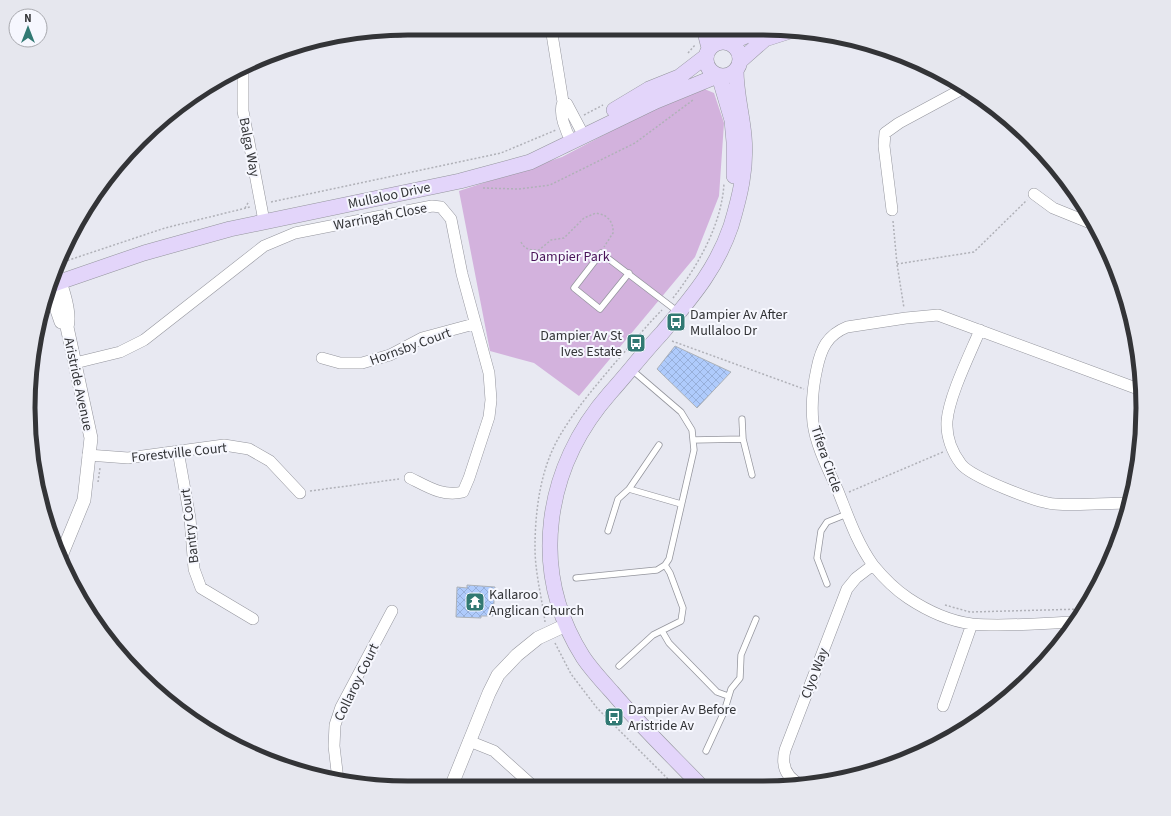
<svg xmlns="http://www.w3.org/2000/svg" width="1171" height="816" font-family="'Source Sans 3',sans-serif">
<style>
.green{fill:#d3b2dd}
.building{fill:url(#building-cross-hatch);stroke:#adb2b9}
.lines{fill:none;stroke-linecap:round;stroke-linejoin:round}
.service-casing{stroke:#94959d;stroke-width:7}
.minor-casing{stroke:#94959d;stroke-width:12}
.tertiary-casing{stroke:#94959d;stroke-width:14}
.secondary-casing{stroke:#94959d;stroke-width:16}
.path{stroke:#b0b1b8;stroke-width:1.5;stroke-dasharray:2 2;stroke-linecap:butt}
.service{stroke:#fff;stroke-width:5.5}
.minor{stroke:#fff;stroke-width:11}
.tertiary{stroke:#fff;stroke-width:13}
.secondary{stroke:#e3d5fa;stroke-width:15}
.labels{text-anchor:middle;stroke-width:4;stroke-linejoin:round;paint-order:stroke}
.street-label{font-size:14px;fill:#333437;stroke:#f6f7fe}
.park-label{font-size:14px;fill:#491358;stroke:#f6f7fe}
.poi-label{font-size:14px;fill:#333437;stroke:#f6f7fe;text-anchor:start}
.rim{fill:none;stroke:#333437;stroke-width:5}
</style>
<defs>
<pattern id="building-cross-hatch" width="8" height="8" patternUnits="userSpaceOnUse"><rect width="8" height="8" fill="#afcbfc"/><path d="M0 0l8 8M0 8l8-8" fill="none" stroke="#97afd9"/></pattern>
</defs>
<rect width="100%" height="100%" fill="#e8e9f2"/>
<!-- green -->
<path class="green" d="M697 86 714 93 724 123 719 196 695 257 579 396 534 363 490 351 459 191 562 157Z"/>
<!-- building -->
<path class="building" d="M675 346 731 372 697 408 657 369Z
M467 585 495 587 493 616H481V618L456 617 457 587 467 588Z"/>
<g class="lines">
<defs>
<path id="service" d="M629 273 600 309 574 288 601 253 673 308
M742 419 743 439 752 475
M693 440 743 439
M629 489 659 445
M608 531 618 499 629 489 681 504
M576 578 657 570 665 565 669 559 694 450 692 430 681 412 632 370
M827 584 817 558 821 531 827 522 847 514
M662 631 669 643 717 692 728 696
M619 666 653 635 681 621 683 608 670 573 665 565
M706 751 724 712 731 689 740 678 741 655 756 619"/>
<path id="minor" d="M551 28 563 102C558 113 566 132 572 142
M396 30 399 32
M243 71V111L264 221
M563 102 567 104 584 136
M1034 194 1053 208 1095 225
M892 210 884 146 885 133 899 123 964 88
M980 330C970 354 949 396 947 421 946 436 952 452 961 464 971 477 1037 503 1055 504 1080 506 1106 503 1131 503
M322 358 340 363H362L390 355 422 338 474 324
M75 363 120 352 144 340 264 246 295 233 432 206 441 207 451 219 462 274 489 373 491 400 489 417 469 478 463 492C443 497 428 487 410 478
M178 451 190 518 194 569 201 588 253 619
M88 455 128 458 224 445 249 449 270 461 300 493
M1075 622C1041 623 1006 627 972 624 950 621 926 610 908 598 896 590 882 576 873 565 857 543 848 516 838 491 828 469 816 446 813 423 811 404 813 386 817 368 821 349 827 335 847 327L906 318 938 315 1141 390
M943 706 972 624
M469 741 494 751 533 786
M338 780 334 746 335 725 341 707 392 611
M802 785C786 778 781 766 785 750L847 589 856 578 873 565"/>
<path id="tertiary" d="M57 274C62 287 71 314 67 327L91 438 84 500 61 556
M50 290 61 322
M451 787 489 693 498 675 517 655 538 638 566 625"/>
<path id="secondary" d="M704 28 709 48
M706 59a17 17 0 1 1 34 0a17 17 0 1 1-34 0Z
M729 43 765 28
M740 61 765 39 790 31
M719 76 732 120 734 142V176
M614 110 649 89 679 77 705 57
M51 285 144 253 230 229 460 181 530 162 656 101 717 76
M700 785C671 755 640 725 612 692 602 681 591 669 583 657 528 570 545 467 610 393 628 373 644 352 662 333 691 298 716 270 731 226 740 196 747 168 744 136 742 114 736 93 736 70"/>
</defs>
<!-- service casing -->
<use href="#service" class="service-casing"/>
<!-- minor casing -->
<use href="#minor" class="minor-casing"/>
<!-- tertiary casing -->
<use href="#tertiary" class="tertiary-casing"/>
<!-- secondary casing -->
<use href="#secondary" class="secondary-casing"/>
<!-- path -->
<path class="path" d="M688 53 695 45
M584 115 603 105
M483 188 519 189 550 185 635 143 693 100
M271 202 501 153 556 130
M245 208 249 201
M893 221 897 264 904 308
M521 242C525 250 531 250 539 250L551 240 564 238 584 218 596 213 604 215 610 220 613 227V233L604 247
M60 263 165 228 250 207
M897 264 974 252 1027 200
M673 298C698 266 722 224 724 183
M672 341 804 389
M98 482 100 468
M310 491 399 479
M849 492 943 452
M945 605 970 612 1083 609
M545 622C542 598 535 573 535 548 535 512 540 471 558 439 573 412 594 388 614 364 630 346 645 327 662 310
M555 643 571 674 597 708 675 786"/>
<!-- service -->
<use href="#service" class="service"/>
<!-- minor -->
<use href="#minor" class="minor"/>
<!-- tertiary -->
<use href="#tertiary" class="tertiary"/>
<!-- secondary -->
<use href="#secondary" class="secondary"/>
</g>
<!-- icons -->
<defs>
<symbol id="bus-square" viewBox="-11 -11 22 22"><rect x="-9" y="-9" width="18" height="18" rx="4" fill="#317973" stroke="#f6f7fe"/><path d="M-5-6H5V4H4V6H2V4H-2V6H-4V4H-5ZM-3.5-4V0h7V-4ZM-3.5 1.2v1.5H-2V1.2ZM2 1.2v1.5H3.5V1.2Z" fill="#fff"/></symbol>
<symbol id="temple-square" viewBox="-11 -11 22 22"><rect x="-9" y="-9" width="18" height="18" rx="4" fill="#317973" stroke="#f6f7fe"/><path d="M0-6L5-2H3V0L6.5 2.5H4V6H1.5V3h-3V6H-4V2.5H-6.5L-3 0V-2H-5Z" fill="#fff"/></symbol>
</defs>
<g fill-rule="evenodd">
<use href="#bus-square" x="665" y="311" width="22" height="22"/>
<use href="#bus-square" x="625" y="332" width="22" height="22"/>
<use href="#temple-square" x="464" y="591" width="22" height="22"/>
<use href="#bus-square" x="603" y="706" width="22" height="22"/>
</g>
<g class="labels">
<!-- street labels -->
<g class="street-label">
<text transform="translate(250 147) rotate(79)" y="5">Balga Way</text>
<text transform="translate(389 195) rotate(-12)" y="5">Mullaloo Drive</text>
<text transform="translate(380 216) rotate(-11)" y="5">Warringah Close</text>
<text transform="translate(410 346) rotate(-20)" y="5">Hornsby Court</text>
<text transform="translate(79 384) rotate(78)" y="5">Aristride Avenue</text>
<text transform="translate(179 452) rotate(-6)" y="5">Forestville Court</text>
<text transform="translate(827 459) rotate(71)" y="5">Tifera Circle</text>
<text transform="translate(189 526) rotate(-97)" y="5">Bantry Court</text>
<text transform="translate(814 673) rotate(-69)" y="5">Clyo Way</text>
<text transform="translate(356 682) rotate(-64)" y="5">Collaroy Court</text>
</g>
<!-- park labels -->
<g class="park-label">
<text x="570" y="261">Dampier Park</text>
</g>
<!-- poi labels -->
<g class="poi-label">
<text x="690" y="319">Dampier Av After<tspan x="690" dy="16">Mullaloo Dr</tspan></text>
<text x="622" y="340" text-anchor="end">Dampier Av St<tspan x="622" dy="16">Ives Estate</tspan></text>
<text x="489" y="599">Kallaroo<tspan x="489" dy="16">Anglican Church</tspan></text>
<text x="628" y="714">Dampier Av Before<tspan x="628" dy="16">Aristride Av</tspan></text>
</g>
</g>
<!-- crop -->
<path d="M0 0H1171V816H0ZM408 35H763A373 373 0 0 1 1136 408V408A373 373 0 0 1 763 781H408A373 373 0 0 1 35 408V408A373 373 0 0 1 408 35Z" fill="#e6e7ee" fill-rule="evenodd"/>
<path class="rim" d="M408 35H763A373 373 0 0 1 1136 408V408A373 373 0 0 1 763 781H408A373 373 0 0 1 35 408V408A373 373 0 0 1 408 35Z"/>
<!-- north arrow -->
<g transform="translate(28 28)"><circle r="19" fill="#f6f7fe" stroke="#a8a9ae"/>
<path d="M0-3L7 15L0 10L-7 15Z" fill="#317973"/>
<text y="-6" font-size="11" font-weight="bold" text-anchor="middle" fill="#333437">N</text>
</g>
</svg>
